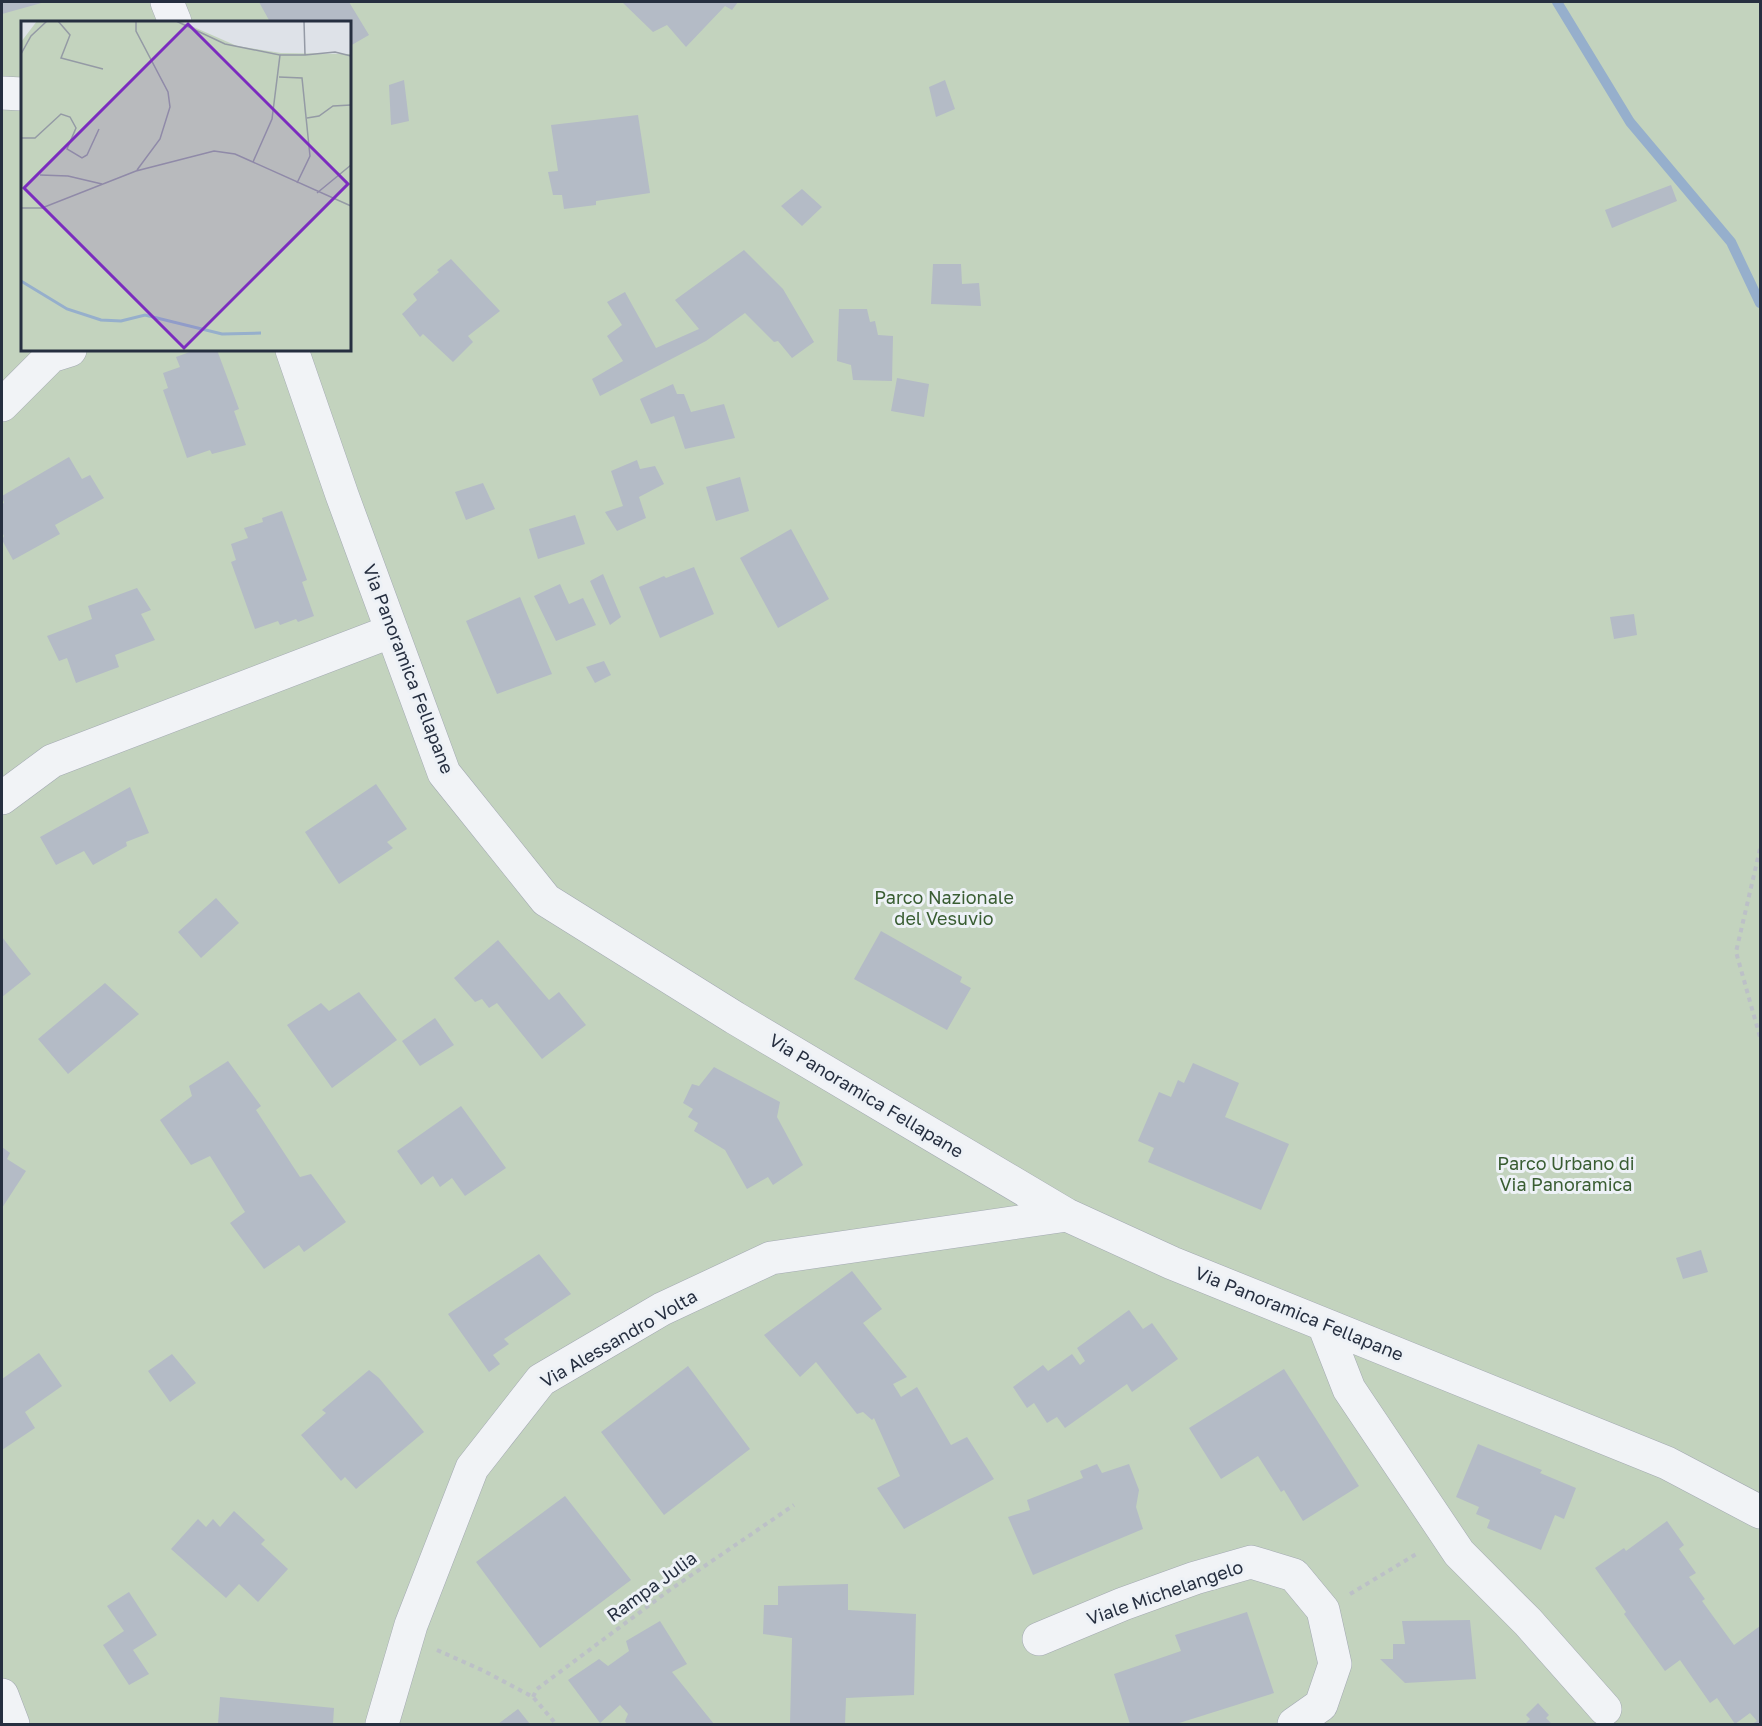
<svg xmlns="http://www.w3.org/2000/svg" width="1762" height="1726" font-family="'Golos Text',sans-serif">
<style>
.green{fill:#c3d3be;fill-rule:evenodd}
.lines{fill:none;stroke-linecap:round;stroke-linejoin:round}
.stream{stroke:#96afcc;stroke-width:10}
.building{fill:#b4bbc6}
.minor-casing{stroke:#a3a9b2;stroke-width:34}
.path{stroke:#bcc0c7;stroke-width:4;stroke-dasharray:4.5 4.5;stroke-linecap:butt}
.minor{stroke:#f1f3f6;stroke-width:33}
.labels{text-anchor:middle;stroke-width:6;stroke-linejoin:round;paint-order:stroke}
.street-label{font-size:18px;fill:#262f40;stroke:#edf1f6}
.park-label{font-size:18px;fill:#395d32;stroke:#edf1f6}
.inset-river{fill:none;stroke:#96afcc;stroke-width:3}
.inset-road{fill:none;stroke:#949aa5;stroke-width:1.5}
.view{fill:#7b2cbf;fill-opacity:0.15;stroke:#7b2cbf;stroke-width:3}
.inset-edge{fill:none;stroke:#262f40;stroke-width:3}
</style>
<rect width="100%" height="100%" fill="#dee2e8"/>
<!-- green -->
<path class="green" d="M2 2H1760V1724H2ZM22 22H350V350H22Z"/>
<g class="lines">
<!-- stream -->
<path class="stream" d="M1557 2 1630 122 1731 242 1760 303"/>
</g>
<!-- building -->
<path class="building" d="M2 2H45L2 14Z
M259 2H349L369 35 350 46V22H270Z
M622 2H738L732 10 725 6 686 47 667 25 653 32Z
M404 80 409 121 391 125 389 85Z
M945 80 955 109 936 117 929 87Z
M638 115 650 193 596 201V205L564 209 562 195H553L548 172 558 171 551 125Z
M1671 185 1677 201 1612 228 1605 210Z
M802 189 822 207 802 226 781 206Z
M744 250 783 289 814 342 792 358 778 341 774 342 745 313 706 341 600 396 592 379 623 361 607 336 622 325 607 302 625 292 656 348 699 329 675 300Z
M451 259 500 311 468 336 473 342 453 362 423 334 420 337 402 314 417 300 413 294 439 272 437 270Z
M933 264H961L962 284 979 283 981 306 931 304Z
M839 309H867L870 322 875 321 878 335 893 336 892 381 853 380 851 365 837 361Z
M195 350H217L239 409 234 411 246 445 212 454 210 450 187 458 163 390 168 388 163 373 180 367 176 357Z
M897 378 929 384 924 417 891 411Z
M673 384 677 394H684L691 412 724 404 735 438 685 449 674 416 651 424 640 399Z
M69 457 82 479 90 475 104 498 55 525 60 534 13 560 2 540 4 536 2 532V504L4 503 2 496Z
M637 460 640 469 655 466 664 484 639 497 646 518 617 531 605 512 623 506 611 471Z
M740 477 749 511 716 521 706 487Z
M483 483 495 509 466 520 455 492Z
M282 511 307 580 302 582 314 616 298 622 296 619 280 625 278 621 255 629 231 562 236 560 231 544 248 538 244 528 263 522 262 518Z
M575 515 585 544 538 559 529 529Z
M791 529 829 599 778 628 740 558Z
M694 567 714 614 660 638 639 587 664 576 666 578Z
M603 574 621 617 610 625 590 581Z
M560 584 569 604 583 598 596 625 556 641 534 596Z
M137 588 151 610 141 614 155 640 115 655 119 667 76 683 67 658 59 661 47 636 92 619 88 606Z
M520 597 552 674 497 694 466 621Z
M1634 614 1637 635 1614 639 1610 617Z
M604 661 611 675 595 683 586 667Z
M376 784 407 829 387 842 393 848 339 884 305 832Z
M130 787 149 833 126 842 127 846 93 865 84 851 56 865 40 837Z
M216 898 239 923 201 958 178 932Z
M881 931 962 977 960 982 971 988 947 1030 854 979Z
M2 937 31 974 2 997Z
M498 940 549 1000 559 992 586 1025 542 1059 497 1003 489 1008 482 999 475 1002 454 978Z
M105 983 139 1014 68 1074 38 1039Z
M359 992 397 1040 332 1088 287 1025 321 1003 329 1011Z
M435 1018 454 1045 420 1066 402 1041Z
M228 1061 261 1106 256 1110 300 1177 311 1174 346 1222 304 1252 299 1245 264 1269 230 1223 245 1212 210 1156 191 1165 160 1120 192 1096 189 1086Z
M1193 1063 1239 1083 1225 1117 1289 1144 1261 1210 1148 1162 1154 1148 1138 1141 1159 1092 1171 1097 1178 1080 1184 1083Z
M714 1067 780 1102 777 1117 803 1165 773 1185 768 1177 747 1189 725 1150 694 1131 698 1123 688 1117 693 1109 683 1103 692 1084 699 1086Z
M461 1106 506 1168 465 1196 452 1178 440 1187 433 1176 421 1185 397 1151Z
M2 1147 10 1153 7 1159 26 1171 2 1208Z
M1701 1250 1708 1272 1683 1279 1676 1258Z
M539 1254 571 1294 504 1339 509 1344 493 1355 500 1364 489 1372 448 1314Z
M852 1271 882 1309 863 1323 907 1377 893 1384 901 1397 917 1387 951 1445 967 1437 994 1479 904 1529 877 1488 900 1476 874 1418 872 1420 863 1412 857 1414 816 1362 800 1377 764 1335Z
M1129 1310 1143 1329 1152 1323 1178 1359 1132 1392 1127 1384 1065 1428 1057 1417 1047 1423 1034 1403 1027 1408 1013 1387 1043 1365 1048 1371 1072 1354 1080 1365 1085 1361 1077 1348Z
M39 1353 62 1386 25 1412 35 1428 2 1450V1379Z
M172 1354 196 1383 170 1402 148 1371Z
M688 1366 750 1449 664 1515 601 1432Z
M1284 1369 1359 1486 1303 1521 1284 1490 1281 1492 1258 1456 1221 1479 1189 1428Z
M369 1370 379 1378 424 1432 356 1489 345 1477 341 1481 301 1435 326 1413 322 1410Z
M1478 1444 1542 1470 1540 1473 1576 1488 1564 1519 1555 1515 1541 1550 1487 1528 1490 1520 1476 1514 1479 1507 1456 1497Z
M1097 1464 1102 1473 1129 1464 1139 1490 1136 1507 1143 1529 1033 1575 1008 1517 1030 1510 1027 1500 1083 1478 1080 1471Z
M565 1496 631 1580 540 1648 476 1562Z
M234 1511 265 1540 261 1544 288 1569 258 1602 239 1584 226 1598 171 1549 198 1519 206 1527 213 1519 220 1527Z
M1667 1521 1684 1545 1679 1549 1696 1573 1689 1577 1705 1599 1702 1601 1734 1645 1760 1626V1724H1752L1757 1721 1750 1713 1735 1724 1717 1698 1710 1703 1680 1660 1665 1671 1624 1614 1626 1612 1595 1568 1624 1548 1626 1551Z
M848 1584V1610L916 1614 914 1695 846 1698 845 1724H790L792 1638 763 1634 764 1605H778V1586Z
M129 1592 157 1635 133 1650 149 1674 129 1685 103 1645 124 1631 107 1606Z
M1247 1612 1274 1693 1176 1724H1130L1114 1674 1181 1651 1175 1635Z
M1470 1620 1476 1679 1405 1683 1380 1659H1393V1644H1405L1402 1621Z
M660 1621 687 1664 672 1672 714 1724H627L625 1721 628 1714 620 1705 600 1723 568 1680 599 1659 608 1666 629 1651 626 1641Z
M220 1697 334 1708 333 1724H218Z
M1538 1703 1549 1715 1546 1718 1552 1724H1525L1530 1719 1526 1715Z
M518 1709 530 1724H498Z"/>
<g class="lines">
<defs>
<path id="minor" d="M167 2 175 22
M2 93 22 94
M292 350 342 495 444 773 546 900 735 1018 1067 1215 1172 1263 1667 1463 1760 1512
M2 405 51 356 70 350
M2 798 52 761 392 631
M1324 1325 1349 1389 1459 1553 1528 1622 1605 1709
M1039 1639 1123 1604 1195 1578 1251 1562 1294 1575 1323 1610 1335 1664 1321 1705 1294 1724
M2 1695 13 1724
M382 1724 411 1625 472 1468 541 1380 662 1309 771 1258 1067 1215"/>
</defs>
<!-- minor casing -->
<use href="#minor" class="minor-casing"/>
<!-- path -->
<path class="path" d="M1760 849 1736 952 1760 1037
M1350 1594 1418 1553
M437 1650 484 1671 533 1697 556 1724
M533 1697 537 1689 671 1589 794 1505"/>
<!-- minor -->
<use href="#minor" class="minor"/>
</g>
<g class="labels">
<!-- street labels -->
<g class="street-label">
<text transform="translate(408 669) rotate(69)" y="6">Via Panoramica Fellapane</text>
<text transform="translate(866 1096) rotate(31)" y="6">Via Panoramica Fellapane</text>
<text transform="translate(1299 1314) rotate(22)" y="6">Via Panoramica Fellapane</text>
<text transform="translate(619 1339) rotate(-30)" y="6">Via Alessandro Volta</text>
<text transform="translate(652 1587) rotate(-36)" y="6">Rampa Julia</text>
<text transform="translate(1165 1593) rotate(-19)" y="6">Viale Michelangelo</text>
</g>
<!-- park labels -->
<g class="park-label">
<text x="944" y="904">Parco Nazionale<tspan x="944" dy="21">del Vesuvio</tspan></text>
<text x="1566" y="1170">Parco Urbano di<tspan x="1566" dy="21">Via Panoramica</tspan></text>
</g>
</g>
<!-- overview -->
<g transform="translate(21 21)">
<rect width="330" height="330" fill="#dee2e8"/>
<path d="M16 0H159L216 25 260 32 330 33V330H0V21Z" fill="#c3d3be"/>
<path class="inset-river" d="M0 260 46 288 80 299 100 300 124 294 201 313 240 312"/>
<path class="inset-road" d="M37 0 49 14 40 37 82 48M115 0V10L147 71 149 86 139 118 116 149M155 0 204 23 259 34 251 98 232 141M0 33 10 15 26 0M259 34H284L283 0M284 34 314 31 330 35M258 56 281 57 289 135 276 162M286 97 298 95 312 85 330 84M0 117H14L40 93 49 96 55 107 46 128 61 137 66 134 78 108M19 154 47 155 81 163M296 172 330 144M0 187H21L115 150 193 130 214 133 330 185"/>
<path class="view" d="M167 3 327 163 163 327 3 167Z"/>
<rect width="330" height="330" class="inset-edge"/>
</g>
<!-- border -->
<rect width="1762" height="1726" fill="none" stroke="#262f40" stroke-width="6"/>
</svg>
